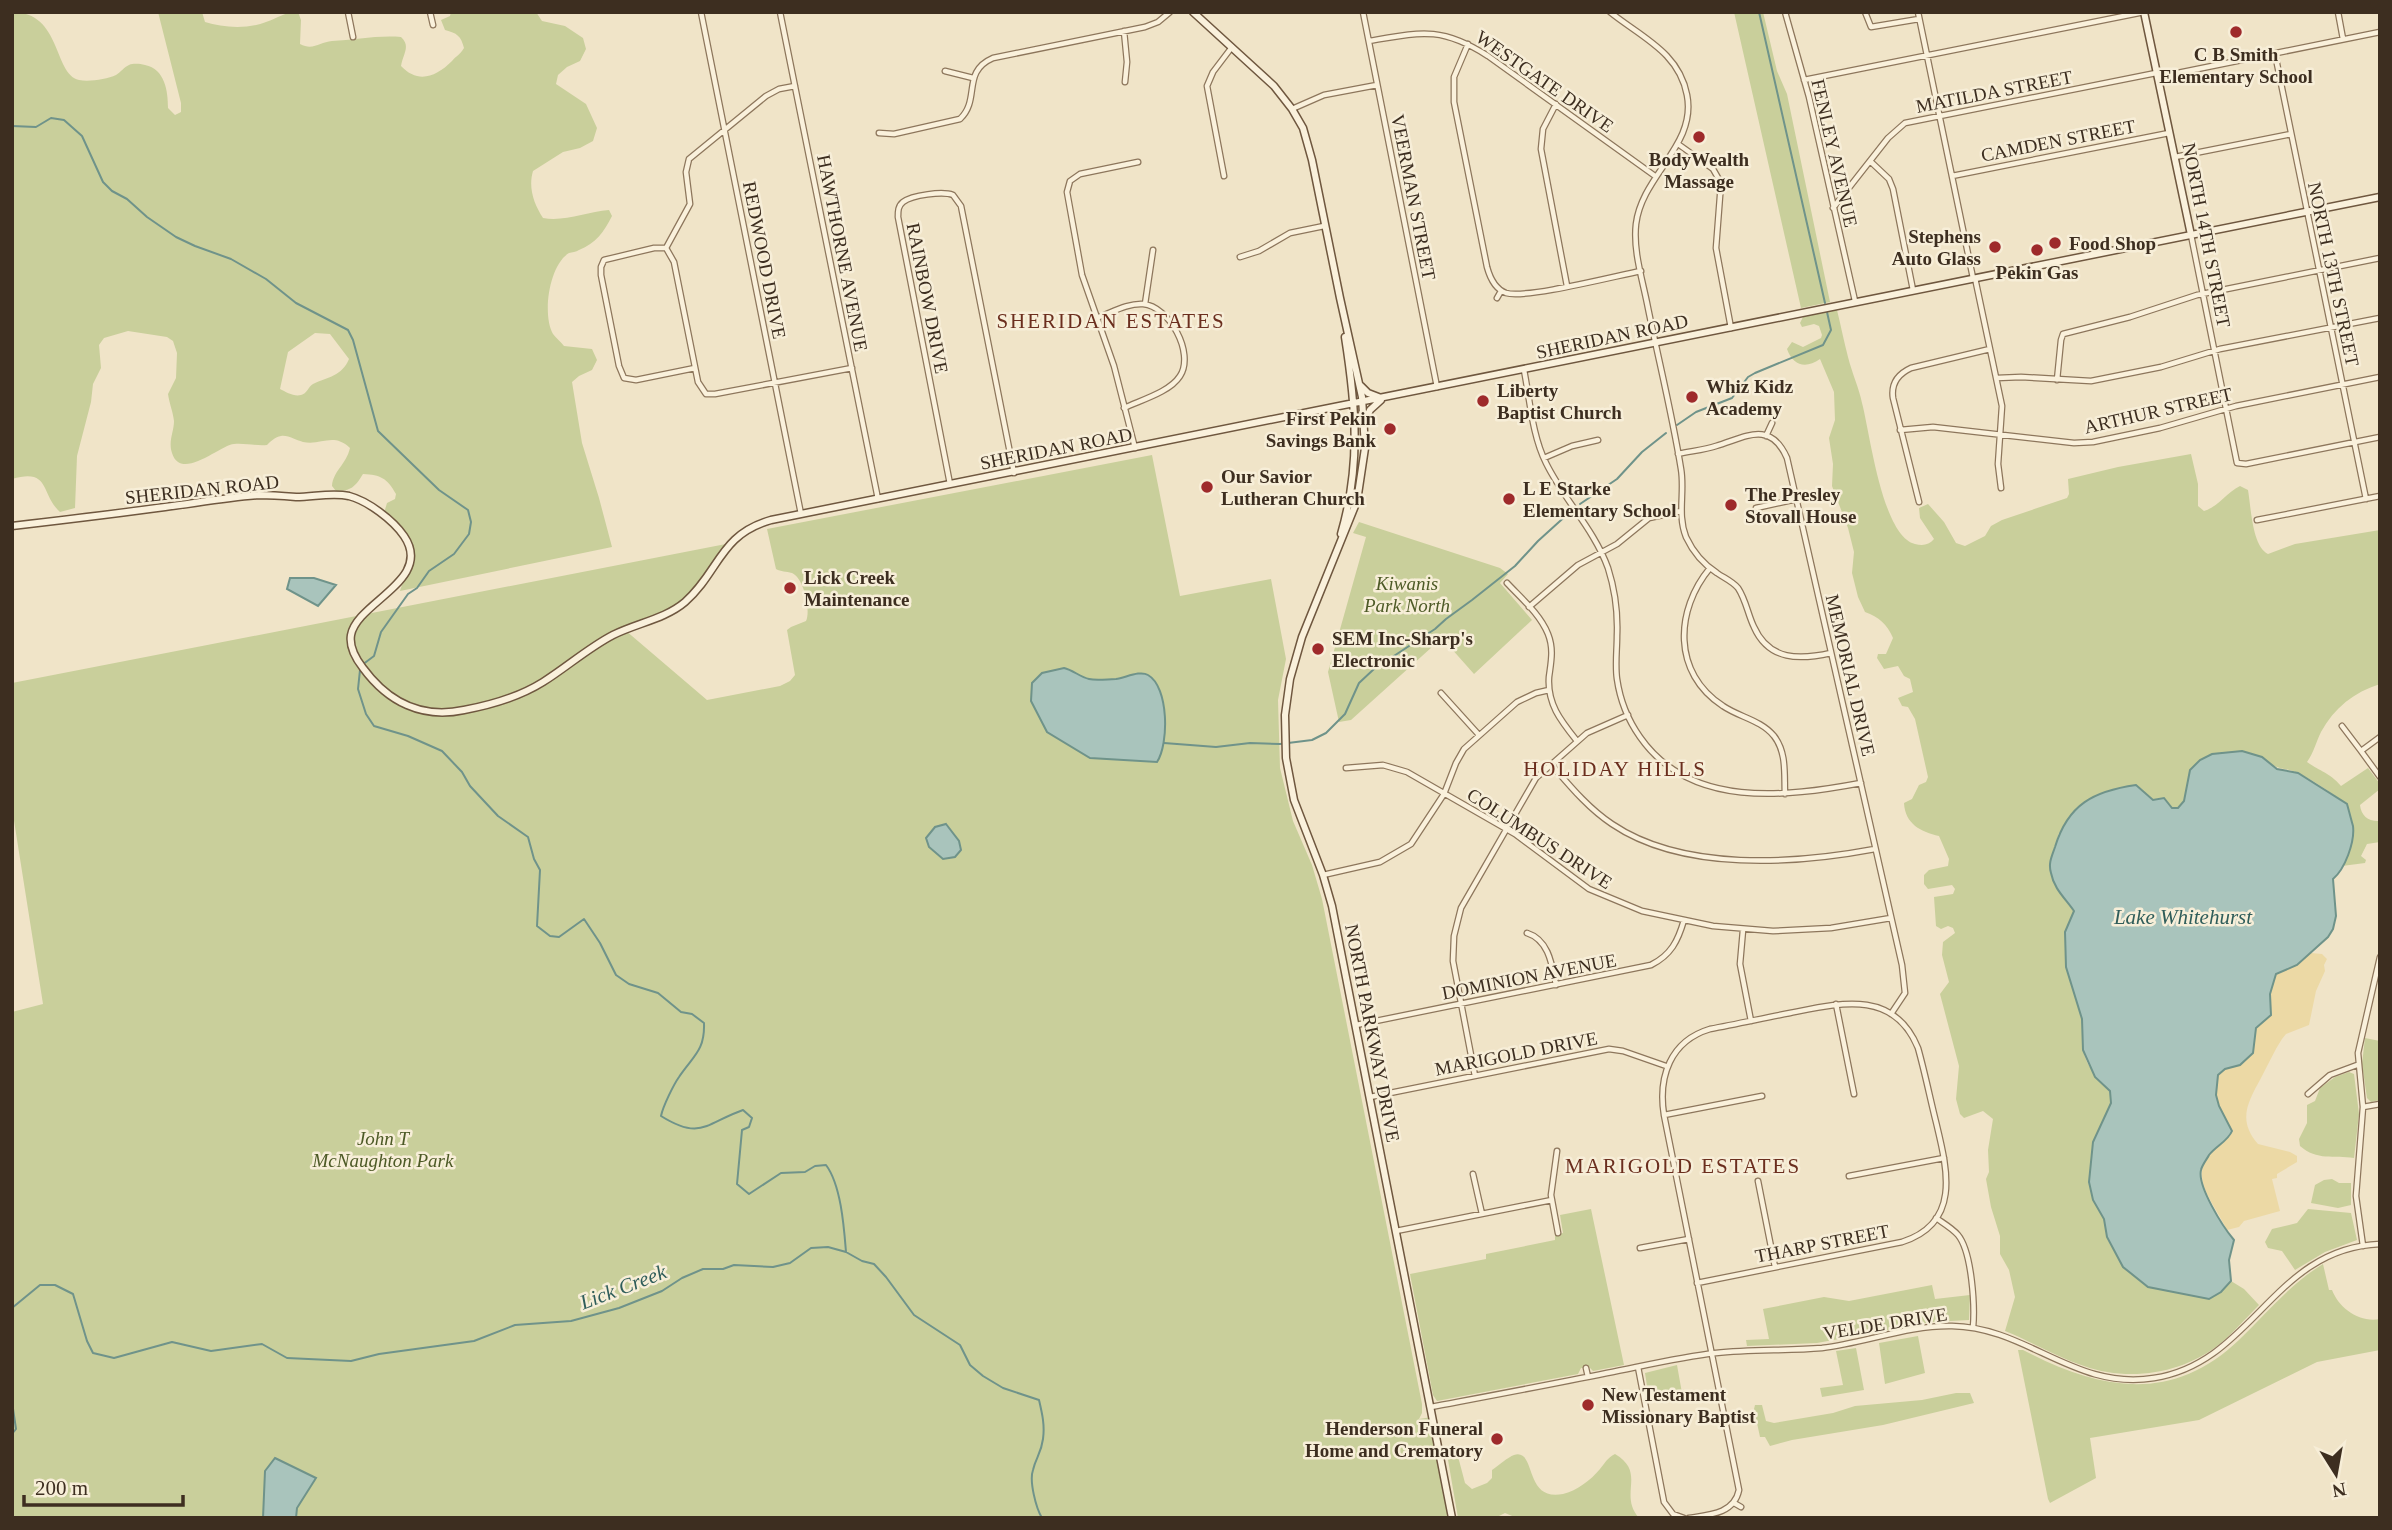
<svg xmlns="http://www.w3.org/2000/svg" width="2392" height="1530" font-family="Georgia,serif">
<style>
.green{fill:#c9cf9b;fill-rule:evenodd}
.sand{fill:#ecd9a5}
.water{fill:#a9c4bc;stroke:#6f938a;stroke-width:2}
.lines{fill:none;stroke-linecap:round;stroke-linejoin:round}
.stream{stroke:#6f938a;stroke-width:2}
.street-casing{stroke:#8d765c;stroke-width:7}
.secondary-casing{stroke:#6f573f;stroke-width:9}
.street{stroke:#faf1dc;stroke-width:4.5}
.secondary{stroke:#faf1dc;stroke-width:6}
.poi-dot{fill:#9e2a2b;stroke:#f7eed8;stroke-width:2.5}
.labels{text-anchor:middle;stroke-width:5;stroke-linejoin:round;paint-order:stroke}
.poi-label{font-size:19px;font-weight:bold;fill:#3d2e20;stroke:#f7eed8;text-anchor:start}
.street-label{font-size:19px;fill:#3d2e20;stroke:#f7eed8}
.park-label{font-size:19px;font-style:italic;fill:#4d5a26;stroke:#f7eed8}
.neighbourhood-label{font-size:21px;letter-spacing:2px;fill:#6b2e1e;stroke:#f7eed8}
.water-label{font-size:21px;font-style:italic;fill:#2f5d5a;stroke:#f7eed8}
</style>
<rect width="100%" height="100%" fill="#f0e4c8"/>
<!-- green -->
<path class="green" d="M12 12C62 12 53 74 79 80 90 82 107 79 116 75 121 72 124 67 129 65 134 63 140 64 145 65 165 69 168 91 168 108L175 115 181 112V103L158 12H202L205 22C223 28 249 29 266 22 278 18 285 12 298 12L301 20 300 44C313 51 320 42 332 41 354 40 378 35 401 37 411 46 403 54 401 66 418 84 436 77 452 61 456 56 460 55 464 48 461 36 457 33 445 30L441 20 450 16 451 12H536L542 21 565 26 583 38 586 49 580 61 567 67 558 75 556 84 586 104 597 128 593 141 580 148 563 152 533 171C528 188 534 204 543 218 564 222 587 212 609 210L612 216C604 232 596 243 579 250 576 252 572 252 569 253 549 265 542 315 553 334 556 338 561 342 564 346L592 349 597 360 592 370 579 376 572 382 582 443 599 498 612 547 400 591C402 583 407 578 410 570 420 544 403 528 384 513L387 503 395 499 396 494C387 478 381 475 363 474 355 487 351 491 336 491L332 486C333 471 346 465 350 448 333 432 321 446 303 442 295 440 289 435 281 436 275 437 271 441 267 445 256 446 245 443 234 444 220 445 181 482 172 453 168 441 174 432 174 421 173 412 169 402 168 394L176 378 177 353 173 341 167 337 128 331 104 338 99 345 101 368 93 384 91 402 77 456 75 508 60 512C40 494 51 468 12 479ZM315 333 330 334 349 359C342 376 328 377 313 384 308 387 307 394 301 395 294 397 286 392 280 389L288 352Z
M1734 12H1763L1777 71 1787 94 1830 302 1801 308Z
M1837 310C1841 326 1844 342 1848 357 1852 373 1859 388 1862 403 1870 433 1882 536 1915 544 1923 546 1929 545 1934 539L1920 518 1919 508 1928 504 1944 522 1956 543 1965 546 1985 536 1991 526 2002 520 2067 498 2069 494 2068 479 2118 467 2191 454 2198 484V506L2204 511C2218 507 2227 492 2240 486L2248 490C2251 507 2252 546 2268 554L2295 544 2380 530V684C2354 692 2334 708 2321 732 2316 742 2314 752 2307 762 2321 772 2329 772 2341 786L2368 768 2380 784V789L2360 805C2361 816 2369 822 2380 821V842L2367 844 2361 856 2366 860 2365 863 2342 866 2350 847 2347 804C2331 793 2315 781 2298 773 2281 766 2279 772 2262 757L2190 770 2184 801 2178 808 2059 833C2044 878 2049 874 2074 911 2055 957 2071 973 2081 1017 2084 1028 2081 1039 2083 1050 2087 1067 2097 1079 2110 1090L2111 1103 2093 1142 2089 1182 2093 1200 2104 1219 2107 1237 2221 1292 2231 1281 2244 1289 2259 1305C2246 1318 2234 1332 2221 1343 2183 1374 2129 1382 2084 1366 2057 1357 2032 1342 2005 1331L2015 1297 2009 1270 2000 1254V1236L1991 1207 1986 1179 1989 1172 1988 1150 1993 1119 1983 1111 1964 1118 1960 1114 1956 1099 1959 1066 1940 994 1949 982 1942 955 1943 942 1955 933 1953 928 1948 926 1941 929 1936 926 1934 897 1953 894 1955 889 1952 885 1928 889 1924 884V875L1929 870 1948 866 1949 859 1939 836C1921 832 1905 824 1904 803L1912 799 1919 785 1926 782 1928 777 1915 719 1908 707 1902 706 1898 698 1913 692 1910 679 1904 676 1898 666 1884 669 1877 658 1878 654H1886L1893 638C1887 624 1879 617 1865 612L1858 597 1852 573 1854 552 1848 528 1832 486 1833 464 1829 438 1835 420 1834 392 1820 359C1806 369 1793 366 1787 349L1792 342 1803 347 1821 338 1822 335 1819 326 1814 324 1802 327 1800 323 1803 317Z
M1152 455 1180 596 1271 579 1286 659 1278 700 1280 768 1293 821 1312 865 1322 899 1422 1404V1413L1419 1419 1432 1417 1452 1518H12V1012L43 1004 12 808V683L731 543 687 600 625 630 707 700 780 686 790 681 795 675 787 630 791 627 806 621C811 611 804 578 792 573 786 571 781 572 776 569L767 529Z
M1359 522 1500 568 1508 574 1500 583 1532 620 1474 674 1442 638 1351 720 1339 722 1328 672 1366 537 1353 533Z
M2365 1038 2380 1041V1100L2371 1102 2367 1098 2362 1064Z
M2349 1072 2354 1074 2359 1114 2354 1158C2334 1155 2317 1161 2300 1146L2299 1139 2307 1123V1105L2315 1101 2320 1088 2335 1077Z
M2332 1179 2339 1183H2351V1205L2338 1208 2311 1203 2315 1185 2324 1180Z
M1591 1209 1624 1365 1593 1371 1589 1367 1581 1368 1578 1374 1437 1401 1433 1395 1410 1274 1486 1259V1254L1555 1240V1235L1563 1233 1560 1215Z
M2308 1209 2351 1213 2357 1240 2325 1252 2295 1270 2282 1251 2268 1248 2265 1242 2272 1229 2297 1223Z
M2323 1264 2329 1290H2332C2339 1308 2359 1323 2380 1319V1350L2317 1362 2199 1420 2090 1438 2096 1478 2050 1503 2048 1499 2018 1350H2023C2099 1390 2172 1405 2240 1339 2267 1313 2290 1284 2323 1264Z
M1932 1285 1935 1299 1970 1295 1969 1320 1932 1322 1817 1343 1747 1346 1746 1340 1769 1339 1763 1309 1824 1297 1849 1301Z
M1918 1336 1925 1373 1885 1384 1879 1343Z
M1856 1348 1864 1390 1822 1397 1820 1388 1843 1385 1836 1351Z
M1677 1365 1682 1393 1649 1399 1645 1373Z
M1956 1393H1970L1974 1403 1883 1425 1792 1440 1770 1446 1765 1437H1760L1754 1409 1755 1405H1762L1766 1421 1774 1423 1833 1413 1855 1406 1922 1400Z
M1451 1445H1455L1465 1483 1472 1489 1487 1483 1492 1478V1470C1498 1466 1508 1457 1514 1455 1537 1448 1523 1502 1563 1494 1576 1491 1591 1480 1600 1469 1605 1463 1607 1458 1615 1454 1647 1473 1618 1494 1639 1518H1517L1505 1513 1495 1518H1458L1447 1454Z"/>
<!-- sand -->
<path class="sand" d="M2311 953 2322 954 2327 959 2324 965 2325 971 2316 991 2309 1025 2286 1034 2282 1039C2274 1051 2268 1065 2261 1078 2248 1102 2237 1120 2258 1144L2290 1152 2297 1156V1162L2277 1174V1178L2272 1179 2280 1211 2244 1221 2239 1227 2227 1230C2207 1190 2181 1171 2230 1136 2229 1120 2219 1114 2217 1099 2215 1091 2217 1083 2218 1075L2225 1069 2240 1065 2254 1045 2256 1028 2271 1015 2270 994 2276 974 2297 965 2300 960Z"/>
<!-- water -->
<path class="water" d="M290 578H314L336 585 318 606 287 589Z
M1064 668C1073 670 1080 677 1089 679 1097 681 1108 679 1116 679 1125 678 1140 670 1148 675 1169 687 1169 744 1157 762L1090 758 1047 732 1031 701 1032 683 1042 673Z
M2242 751 2262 757 2277 769 2298 773 2347 804C2349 811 2351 819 2353 826 2355 842 2345 869 2333 879L2336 916 2333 929 2328 937 2297 965 2276 974 2270 994 2271 1015 2256 1028 2253 1053 2240 1065 2225 1069 2218 1075 2216 1095 2219 1106 2232 1131C2228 1141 2216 1146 2209 1155 2207 1159 2202 1165 2201 1170 2197 1186 2223 1227 2234 1240L2229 1260 2231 1281 2221 1292 2209 1299 2148 1287 2123 1267 2107 1237 2104 1219 2093 1200 2089 1182 2093 1142 2111 1103 2110 1091 2095 1077 2083 1050 2082 1019 2066 967 2065 932 2074 911C2065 898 2054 889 2051 873 2048 863 2052 856 2055 847 2068 804 2094 791 2136 785L2153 800 2164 798 2172 808H2178L2184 801 2190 770 2200 760 2212 754Z
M946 824 959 841 961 850 955 857 943 859 929 847 926 838 935 827Z
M275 1458 316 1478 297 1508 296 1518H263L265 1471Z"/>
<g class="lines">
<!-- stream -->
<path class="stream" d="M1759 12 1825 303
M12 126 36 127 51 118 64 120 82 136 103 182 112 191 127 199 147 217 176 237 195 246 231 259 266 279 296 303 348 330 353 340 378 431 439 490 468 510 471 522 469 534 454 554 429 571 417 588 408 594 381 632 374 656 362 665
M1677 425 1696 412 1732 398 1748 377 1755 373 1823 345 1831 330 1827 312
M1580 504 1617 479 1642 452 1666 433
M360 670 358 689 366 714 374 726 408 736 442 751 462 772 470 786 498 816 528 837 534 859 540 870 537 926 550 936 559 937 584 919 600 943 616 975 629 984 658 993 681 1012 692 1014 704 1023C705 1051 693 1056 679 1077 674 1084 663 1106 661 1116 701 1141 706 1123 743 1110L752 1118 749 1127 742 1130 737 1184 749 1194 781 1173 805 1172 815 1166 826 1165C841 1185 844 1227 846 1252
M1164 743 1216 747 1250 743 1280 744 1312 740 1326 733 1345 714 1359 683 1374 669 1435 629 1446 619 1472 600 1515 566 1538 541 1570 512
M12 1308 40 1285H55L73 1294 87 1341 93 1353 114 1358 172 1342 211 1351 262 1344 287 1358 351 1361 379 1354 474 1341 515 1325 571 1321 619 1308 662 1291 682 1278 703 1269H723L734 1265 773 1267 790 1263 811 1248 828 1247 846 1252 862 1261 874 1264 886 1277 914 1315 960 1345 970 1365 983 1376 1003 1388 1039 1400C1042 1413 1045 1425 1043 1439 1041 1454 1036 1457 1033 1470 1029 1481 1036 1508 1042 1518
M12 1402 16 1429 12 1434"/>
<defs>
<path id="street" d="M348 12 353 37
M430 12 433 25
M701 12 801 514
M780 12 878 499
M1363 12 1437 387
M1610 12C1641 37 1679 52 1687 95 1697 145 1642 175 1636 224 1633 250 1642 278 1647 303 1658 358 1672 413 1681 469 1685 492 1677 514 1686 537 1693 552 1703 564 1717 573 1724 578 1732 581 1738 588 1746 600 1748 615 1754 627 1769 661 1800 660 1831 653
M1785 12 1809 97 1855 301
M1865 12 1871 27 1919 19
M1918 12 1973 278
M2338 12 2343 39
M1124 31 1127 62 1125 82
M1369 41C1421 32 1441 26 1488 56L1655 176
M1468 44 1454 77V102L1487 267C1490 278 1495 289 1506 293 1526 299 1615 276 1641 271
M2275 54 2366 499
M945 71 973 78
M2158 77 2380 32
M1804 80 2144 12
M1556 104 1543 129 1541 149 1567 286
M1292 109 1324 95 1377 85
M879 133 894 134 960 119C981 99 961 72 993 58L1145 27 1158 22 1170 12
M1678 144 1713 169 1721 183 1716 248 1731 328
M2175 157 2291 134
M1870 161 1889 179 1893 189 1913 290
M1224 176 1207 86 1213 72 1232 47
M1952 176 2169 133
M1833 208 1888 138 1905 123 2156 73
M2191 235 2237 463 2246 464 2380 437
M666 248 690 204 686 172 689 159 766 96 779 89 795 86
M1240 257 1259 251 1290 233 1324 226
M1975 278 2002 406 1998 464 2001 488
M1497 298 1501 291
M1145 304 1153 250
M1096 318C1111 313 1127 303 1143 304 1169 306 1195 353 1180 376 1170 392 1141 400 1124 408
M695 368 636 380 624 378 619 366 601 275V267L604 260 654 248H666L674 262 698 382 706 394H715L852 368
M1524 370C1530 400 1532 435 1546 463 1564 500 1594 529 1608 568 1615 590 1618 613 1617 636 1617 650 1615 665 1617 679 1620 700 1628 720 1640 737 1690 809 1786 797 1861 783
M1997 378 2021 377 2091 381 2161 367 2220 349 2380 318
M2057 380 2061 340 2063 334 2130 317 2197 295 2380 258
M1900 430 1933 427 2074 443 2093 442 2160 428 2236 406 2380 377
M1766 436 1772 423
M1135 448 1114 366 1082 275 1067 192 1070 181 1080 174 1138 162
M1678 454C1691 451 1704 450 1716 446 1744 438 1770 419 1787 458L1902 965 1905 993 1891 1014
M1544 458 1572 446 1598 440
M950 484 898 217C898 211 898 206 903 202 912 195 943 191 953 195L961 206 1014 473
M1919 502 1893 398C1891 384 1898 374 1911 368L1990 349
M1756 508 1797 499
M2257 520 2380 496
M1710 568C1675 610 1672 673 1723 706 1739 717 1761 720 1774 736 1787 753 1784 774 1785 794
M1507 583C1521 598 1540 614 1548 634 1554 649 1551 662 1549 677 1547 704 1561 721 1577 741
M1529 607 1578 565 1617 544 1649 518 1681 511
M1441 693 1479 735
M2342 726 2361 751
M2380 737 2361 751 2380 777
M1551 764C1570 786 1588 808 1612 824 1683 872 1795 864 1875 849
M1346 768 1383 765 1407 772 1515 834 1589 889 1642 911 1713 926 1773 931 1831 928 1891 918
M1323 875 1380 862 1411 844 1444 794 1456 763 1464 749 1517 702 1536 693 1549 690
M1743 930 1740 964 1751 1021
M1527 933C1549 940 1552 965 1556 985
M1836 1004 1854 1094
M1356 1025 1651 965C1671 955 1678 941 1684 920
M1475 1076 1453 961 1454 936 1461 908 1536 778 1587 733 1628 715
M2308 1094 2330 1075 2357 1065
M1370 1097 1609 1049 1623 1051 1666 1066
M2363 1107 2380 1104
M1664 1115 1762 1096
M1557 1151 1551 1195 1558 1233
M1473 1174 1482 1214
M1849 1176 1944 1158
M1758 1181 1775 1267
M1936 1218C1943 1223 1952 1228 1958 1235 1972 1252 1975 1306 1973 1328
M1396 1231 1552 1200
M2363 1246 2356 1196 2363 1107 2358 1053 2380 957
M1640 1248 1689 1239
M1638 1367 1664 1502 1673 1514 1684 1518
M1586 1368 1588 1377
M1431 1407C1489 1396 1548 1385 1607 1373 1643 1366 1680 1357 1716 1353 1751 1349 1787 1351 1822 1348 1865 1343 1909 1325 1952 1326 2027 1327 2075 1391 2154 1378 2253 1363 2273 1248 2380 1244
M1734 1503 1741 1507
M1689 1518C1709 1515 1734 1514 1739 1490L1664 1115C1658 1077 1670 1041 1710 1029 1737 1024 1764 1018 1790 1013 1840 1003 1894 989 1918 1048 1925 1073 1930 1098 1936 1122 1947 1168 1962 1223 1902 1242L1697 1283"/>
<path id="secondary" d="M1193 12 1274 86 1292 109 1303 128 1312 160 1340 298 1362 397 1365 448 1357 501 1302 637 1290 679 1285 715 1286 758 1294 800 1323 875 1332 906 1452 1518
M2144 12 2191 235
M1361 386 1368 393 1381 398
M1366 419 1370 410 1381 400
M12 526C63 520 114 514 165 507 196 503 228 497 259 495 272 495 284 496 296 497 314 497 332 492 349 496 368 501 393 520 404 536 434 580 357 602 351 635 349 647 356 659 363 668 388 702 422 719 464 710 491 705 519 697 543 682 567 667 588 648 613 635 637 623 665 619 685 602 720 571 719 535 771 520L2380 197
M1341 534C1361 465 1356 407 1345 337"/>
</defs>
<!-- street casing -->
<use href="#street" class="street-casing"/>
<!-- secondary casing -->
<use href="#secondary" class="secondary-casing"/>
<!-- street -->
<use href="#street" class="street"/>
<!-- secondary -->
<use href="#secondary" class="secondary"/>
</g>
<!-- markers -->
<g class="poi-dot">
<circle cx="2236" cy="32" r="7"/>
<circle cx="1699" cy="137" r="7"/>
<circle cx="2055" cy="243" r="7"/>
<circle cx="1995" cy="247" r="7"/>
<circle cx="2037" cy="250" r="7"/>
<circle cx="1692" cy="397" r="7"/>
<circle cx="1483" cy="401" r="7"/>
<circle cx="1390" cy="429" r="7"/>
<circle cx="1207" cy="487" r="7"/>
<circle cx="1509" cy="499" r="7"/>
<circle cx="1731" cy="505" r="7"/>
<circle cx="790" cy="588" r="7"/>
<circle cx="1318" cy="649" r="7"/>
<circle cx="1588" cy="1405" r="7"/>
<circle cx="1497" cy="1439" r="7"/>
</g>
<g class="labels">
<!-- poi labels -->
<g class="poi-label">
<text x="2236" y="61" text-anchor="middle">C B Smith<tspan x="2236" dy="22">Elementary School</tspan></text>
<text x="1699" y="166" text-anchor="middle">BodyWealth<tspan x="1699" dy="22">Massage</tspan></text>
<text x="1981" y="243" text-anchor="end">Stephens<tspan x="1981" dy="22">Auto Glass</tspan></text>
<text x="2069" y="250">Food Shop</text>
<text x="2037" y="279" text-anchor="middle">Pekin Gas</text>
<text x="1706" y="393">Whiz Kidz<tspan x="1706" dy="22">Academy</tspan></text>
<text x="1497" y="397">Liberty<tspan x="1497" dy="22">Baptist Church</tspan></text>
<text x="1376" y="425" text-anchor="end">First Pekin<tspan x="1376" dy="22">Savings Bank</tspan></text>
<text x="1221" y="483">Our Savior<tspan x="1221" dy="22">Lutheran Church</tspan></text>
<text x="1523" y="495">L E Starke<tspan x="1523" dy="22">Elementary School</tspan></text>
<text x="1745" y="501">The Presley<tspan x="1745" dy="22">Stovall House</tspan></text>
<text x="804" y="584">Lick Creek<tspan x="804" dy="22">Maintenance</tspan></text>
<text x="1332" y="645">SEM Inc-Sharp's<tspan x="1332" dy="22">Electronic</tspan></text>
<text x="1602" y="1401">New Testament<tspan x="1602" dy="22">Missionary Baptist</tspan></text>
<text x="1483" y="1435" text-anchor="end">Henderson Funeral<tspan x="1483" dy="22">Home and Crematory</tspan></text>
</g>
<!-- street labels -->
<g class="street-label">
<text transform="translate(1545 81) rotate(35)" y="7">WESTGATE DRIVE</text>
<text transform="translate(1994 91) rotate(-11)" y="7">MATILDA STREET</text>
<text transform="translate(2058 140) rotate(-11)" y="7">CAMDEN STREET</text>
<text transform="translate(1835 153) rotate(77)" y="7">FENLEY AVENUE</text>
<text transform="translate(1414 197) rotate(79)" y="7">VEERMAN STREET</text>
<text transform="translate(2207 235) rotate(79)" y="7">NORTH 14TH STREET</text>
<text transform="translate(843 253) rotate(79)" y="7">HAWTHORNE AVENUE</text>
<text transform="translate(765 260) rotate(79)" y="7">REDWOOD DRIVE</text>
<text transform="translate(2334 274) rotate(78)" y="7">NORTH 13TH STREET</text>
<text transform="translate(928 298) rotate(79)" y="7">RAINBOW DRIVE</text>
<text transform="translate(1612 336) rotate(-12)" y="7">SHERIDAN ROAD</text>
<text transform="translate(2158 410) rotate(-13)" y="7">ARTHUR STREET</text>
<text transform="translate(1056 448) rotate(-11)" y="7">SHERIDAN ROAD</text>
<text transform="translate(202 489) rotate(-6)" y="7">SHERIDAN ROAD</text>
<text transform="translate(1851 675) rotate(77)" y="7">MEMORIAL DRIVE</text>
<text transform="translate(1540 838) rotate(33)" y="7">COLUMBUS DRIVE</text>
<text transform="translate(1529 976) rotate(-11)" y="7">DOMINION AVENUE</text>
<text transform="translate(1373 1033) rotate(79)" y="7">NORTH PARKWAY DRIVE</text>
<text transform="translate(1516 1053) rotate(-11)" y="7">MARIGOLD DRIVE</text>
<text transform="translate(1822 1243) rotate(-11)" y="7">THARP STREET</text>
<text transform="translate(1885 1323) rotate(-9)" y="7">VELDE DRIVE</text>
</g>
<!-- park labels -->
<g class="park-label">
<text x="1407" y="590">Kiwanis<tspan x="1407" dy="22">Park North</tspan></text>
<text x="383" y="1145">John T<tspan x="383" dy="22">McNaughton Park</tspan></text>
</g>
<!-- neighbourhood labels -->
<g class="neighbourhood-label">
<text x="1111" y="328">SHERIDAN ESTATES</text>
<text x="1615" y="776">HOLIDAY HILLS</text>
<text x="1683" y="1173">MARIGOLD ESTATES</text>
</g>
<!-- water labels -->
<g class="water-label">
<text x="2183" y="924">Lake Whitehurst</text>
<text transform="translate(623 1287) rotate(-21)" y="7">Lick Creek</text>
</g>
</g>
<!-- border -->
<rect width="2392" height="1530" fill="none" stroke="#3d2e20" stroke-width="28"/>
<!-- north arrow -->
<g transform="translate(2336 1474) rotate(169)" stroke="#f7eed8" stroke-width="5" paint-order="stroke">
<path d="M0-5L12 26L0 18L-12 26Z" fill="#3d2e20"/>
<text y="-10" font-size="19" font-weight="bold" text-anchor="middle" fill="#3d2e20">N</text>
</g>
<!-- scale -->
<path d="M24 1495v10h159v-10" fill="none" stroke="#3d2e20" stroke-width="3.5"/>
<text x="35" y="1495" font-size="21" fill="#3d2e20" stroke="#f7eed8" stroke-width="5" paint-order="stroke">200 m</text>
</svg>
